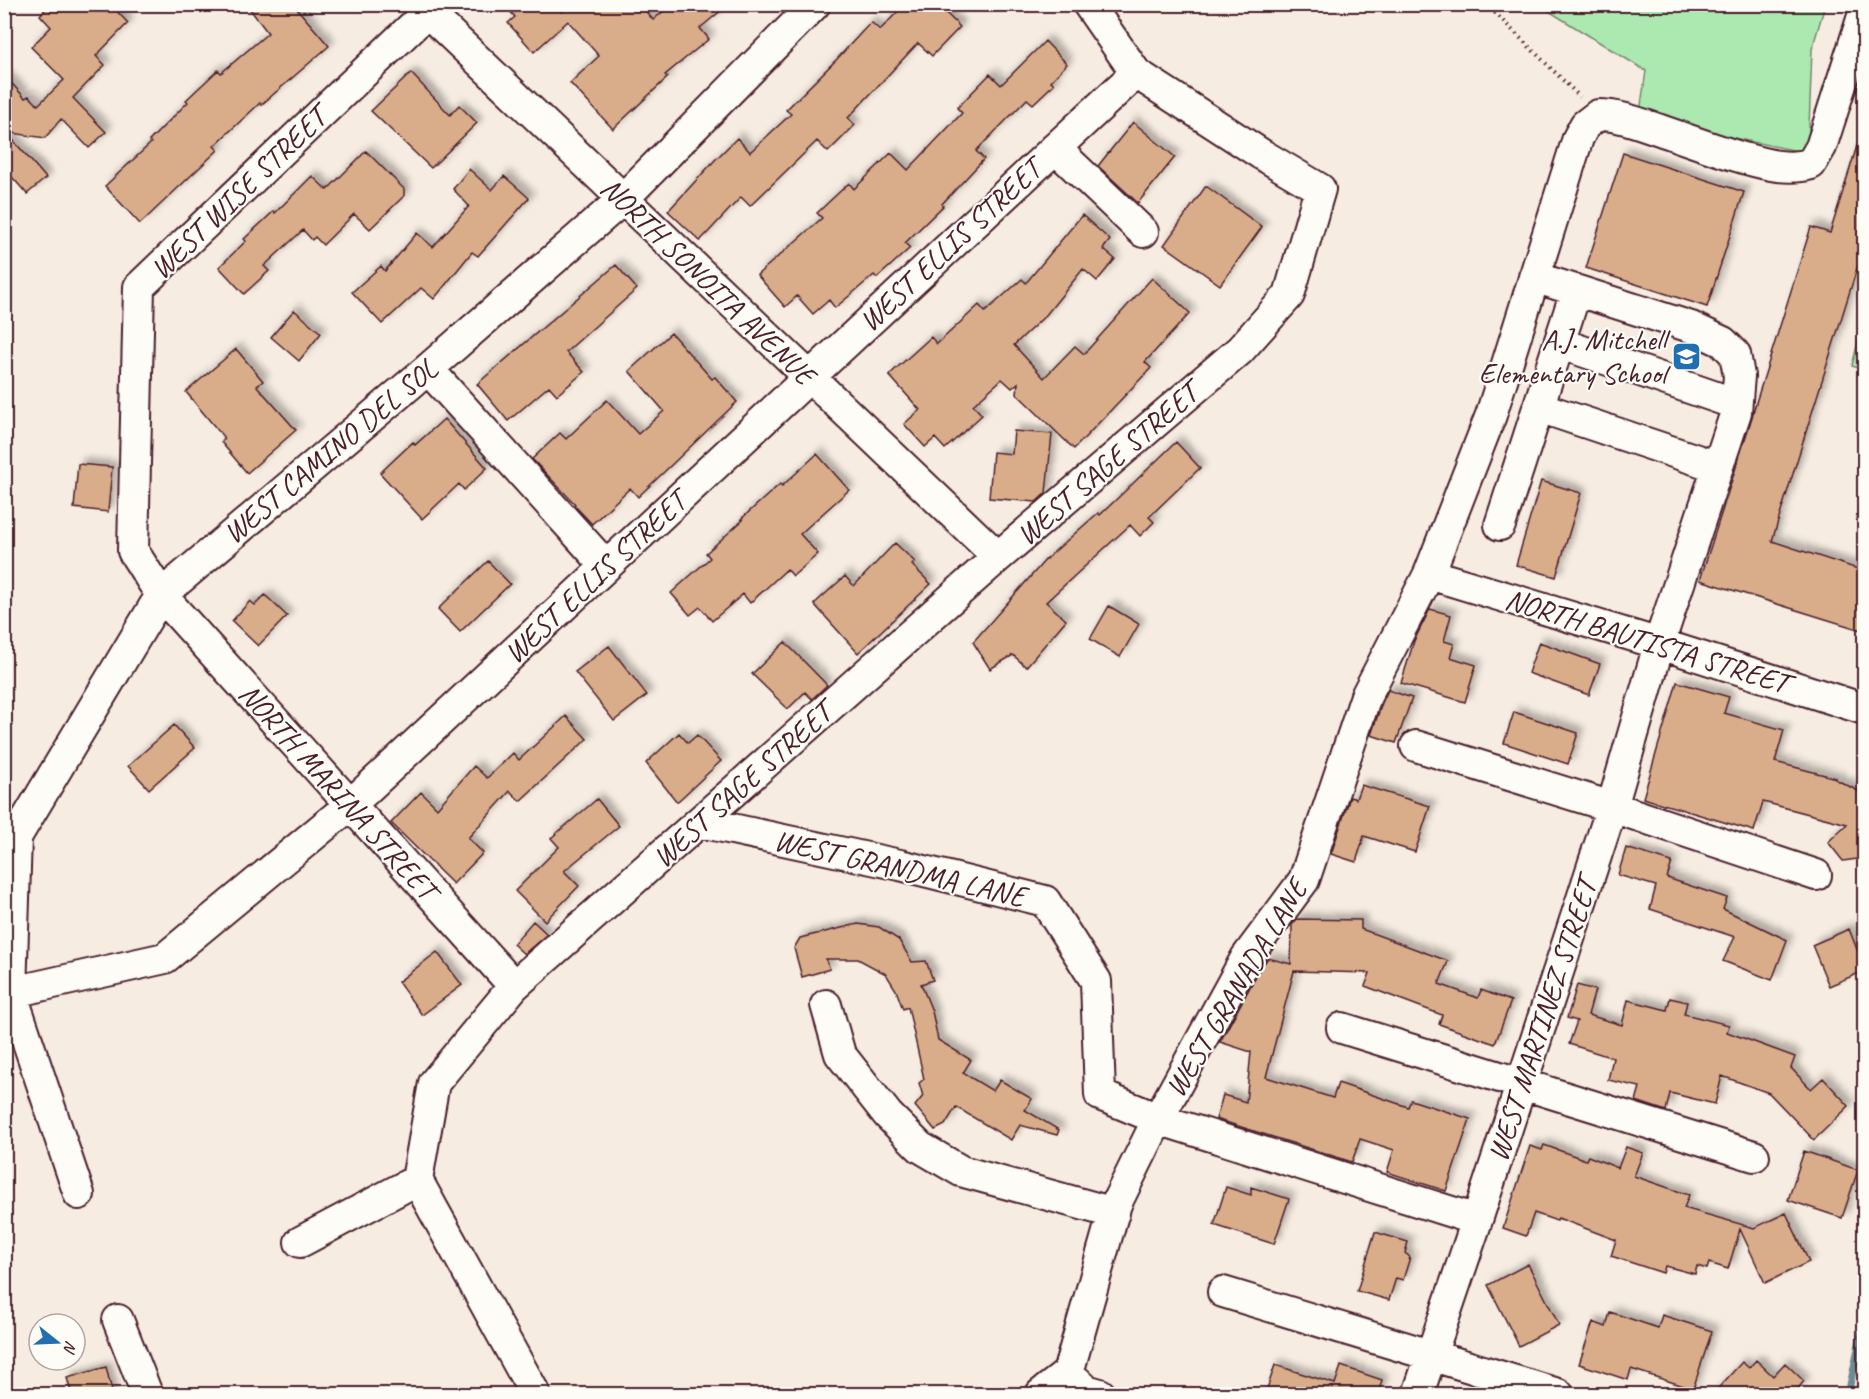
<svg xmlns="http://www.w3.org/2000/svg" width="1869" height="1399" font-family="Caveat,sans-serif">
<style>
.green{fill:#abe9b0;stroke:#7a846e;stroke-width:1.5}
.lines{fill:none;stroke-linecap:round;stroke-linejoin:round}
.stream{stroke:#6c8c94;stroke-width:7}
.building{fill:#d9ad8a;stroke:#4a1f2b;stroke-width:1.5;filter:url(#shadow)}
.minor-casing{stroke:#4a1f2b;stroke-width:34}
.path{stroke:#4a1f2b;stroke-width:4;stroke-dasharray:1.5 4.5;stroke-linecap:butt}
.minor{stroke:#fdfcf7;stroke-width:30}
.labels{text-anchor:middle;stroke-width:4.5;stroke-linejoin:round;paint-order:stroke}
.street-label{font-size:30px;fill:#4a1f2b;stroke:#fdfcf7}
.poi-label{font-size:30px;fill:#4a1f2b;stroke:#fdfcf7;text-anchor:end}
</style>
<defs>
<filter id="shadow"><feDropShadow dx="5.5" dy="-5.5" stdDeviation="3" flood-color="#0004"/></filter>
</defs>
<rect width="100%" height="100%" fill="#f6ece1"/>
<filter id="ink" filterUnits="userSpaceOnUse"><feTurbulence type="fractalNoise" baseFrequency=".0167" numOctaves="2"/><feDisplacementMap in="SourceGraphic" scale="12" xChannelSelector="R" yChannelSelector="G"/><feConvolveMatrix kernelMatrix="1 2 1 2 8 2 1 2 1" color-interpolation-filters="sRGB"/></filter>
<g filter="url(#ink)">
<!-- green -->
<path class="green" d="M1539 5H1825L1812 49 1808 153 1639 119 1646 71Z
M1864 317V370L1852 366Z"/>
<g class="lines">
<!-- stream -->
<path class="stream" d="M1848 1394 1864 1321"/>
</g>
<!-- building -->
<path class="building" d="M50 4H110L128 23 96 56 105 65 73 98 106 132 89 148 61 119 45 138 6 132 46 178 27 194 4 168V75L25 98 29 96 38 105 64 80 31 47 51 27 40 15Z
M246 4H293L329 46 261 105 260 103 214 146 218 150 140 224 105 186 151 143 149 141 188 102 186 100 218 70 221 73 268 33Z
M504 4H554L562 12 570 4H640L653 20 672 4H729L700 28 709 39 665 75 668 77 613 129 570 83 599 56 568 21 534 52 508 23 515 17Z
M905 4H937L960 27 932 56 918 43 848 118 855 125 828 152 817 141 750 206 741 197 700 241 668 211 714 161 737 138 750 152 791 114 786 110 837 59 871 22 880 30Z
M1045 41 1067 64 1051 81 1054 84 1033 104 1027 99 976 151 984 159 942 204 943 206 905 243 910 248 877 278 874 275 835 308 829 300 813 314 797 296 785 307 757 275 822 218 817 213 849 183 854 189 891 153 908 170 962 113 957 108 990 74 1001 85Z
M411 73 450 115 459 105 477 123 431 168 371 111Z
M1133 122 1175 157 1138 203 1098 166Z
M1860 136 1864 137V246L1772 541 1864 571V631L1700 580 1752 417 1754 409 1811 227 1830 233Z
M366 151 404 189V196L370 229 354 214 323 245 315 237 312 240 303 230 264 266 269 271 244 294 219 267 246 241 244 239 274 211 275 213 312 176 327 190Z
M1623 153 1744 192 1707 307 1586 268Z
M469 169 492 190 504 176 529 198 478 256 472 252 434 299 421 288 382 324 352 292 381 266 385 271 417 233 433 247 469 206 453 189Z
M1206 186 1262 227 1220 285 1164 245Z
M1082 215 1110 240 1103 249 1115 259 1097 281 1083 269 1046 315 1014 345 1044 378 1075 346 1084 354 1152 278 1190 313 1145 362 1151 368 1074 449 1017 394 1018 383 1012 388 1002 379 973 405 982 415 945 449 935 438 925 447 904 424 920 410 889 375 931 337 937 344 979 305 985 312 1022 279 1026 283Z
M616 265 637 289 566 352 584 372 557 395 549 386 508 421 477 384Z
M294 310 321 333 299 361 271 337Z
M671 333 712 379 715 377 737 402 638 497 630 488 592 524 574 505 575 504 532 459 560 433 566 439 607 400 638 434 664 411 629 371Z
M236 349 263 381 257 386 296 430 247 473 221 442 225 439 186 392Z
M444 419 487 468 464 490 459 484 422 519 380 473 413 442 415 445Z
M1014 431 1052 434 1046 493 1036 502 989 498 993 452 1012 454Z
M1176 442 1200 468 1149 517 1154 522 1140 536 1130 525 1046 602 1066 620 1026 667 1013 655 990 669 973 642 1046 559 1098 513 1100 515Z
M817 454 849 490 800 534 818 554 793 576 787 569 750 603 743 594 712 621 700 607 690 615 671 593 710 558 706 553 743 520 741 519 780 484 782 486Z
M78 464 112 467 108 512 74 508Z
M1541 481 1581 493 1556 577 1516 565Z
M895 543 915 562 912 565 931 584 858 653 814 604 845 576 854 586Z
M488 561 510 584 460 632 438 609Z
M265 595 287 616 258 646 232 621 250 601 255 605Z
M1109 606 1139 624 1120 657 1090 639Z
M1430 609 1451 615 1444 641 1454 644 1450 657 1476 665 1465 702 1401 683 1414 641Z
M785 642 827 685 812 699 805 692 788 709 752 674Z
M1539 642 1600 664 1589 695 1528 673Z
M609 646 647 695 614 721 575 672Z
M1677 682 1729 697 1724 713 1784 730 1775 762 1836 778 1835 779 1864 794V858L1843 861 1828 842 1847 824 1763 802 1754 831 1643 798Z
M1388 690 1412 698 1396 743 1371 735 1382 703Z
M1514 712 1578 733 1568 764 1504 743Z
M566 716 587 739 520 801 510 791 468 838 483 853 453 884 391 823 421 792 437 808 474 766 487 778 513 753 519 760Z
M174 725 195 748 149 789 128 766Z
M679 733 688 743 697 735 721 761 677 802 646 763Z
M1361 785 1430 806 1415 852 1364 836 1356 862 1331 854 1350 797 1356 799Z
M597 799 619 826 564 871 579 886 545 921 515 891 559 847 551 838Z
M1626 848 1672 862 1667 878 1727 898 1723 909 1787 940 1772 980 1723 961 1735 937 1650 909 1656 886 1618 875Z
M1297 919 1361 920V929L1448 961 1439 984 1478 998 1481 990 1511 1001 1495 1044 1439 1024 1442 1015 1365 986 1370 973 1294 971 1266 1077 1333 1098 1338 1083 1408 1107 1411 1100 1470 1119 1446 1191 1387 1172 1394 1150 1360 1139 1352 1162 1216 1119 1223 1095 1246 1102 1251 1052 1220 1042 1261 967 1268 958 1291 964 1292 925Z
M533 921 547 934 524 954 513 944Z
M858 924 879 927 899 940 912 962 926 961 933 980 921 984 932 1011 938 1040 971 1060 963 1073 993 1091 1000 1080 1032 1099 1025 1110 1059 1130 1057 1135 1020 1125 1011 1140 956 1107 945 1125 935 1130 915 1106 923 1096 919 1083 924 1079 908 1007 903 1009 896 990 886 974 858 959H826L830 969 802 977 794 948 800 938Z
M1849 929 1864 967V971L1829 986 1812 945Z
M437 952 462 985 422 1015 398 982Z
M1577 985 1595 990 1588 1015 1622 1025 1628 1000 1667 1010 1670 998 1687 1002 1684 1014 1729 1025 1727 1032 1795 1057 1791 1068 1811 1089 1823 1078 1849 1106 1814 1140 1769 1093 1722 1076 1715 1104 1670 1093 1666 1111 1636 1101 1640 1087 1608 1080 1613 1058 1569 1044 1577 1021 1567 1018Z
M1544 1145 1586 1160 1588 1156 1618 1168 1626 1147 1643 1153 1634 1176 1689 1195 1684 1208 1754 1228 1786 1213 1809 1262 1765 1283 1740 1229 1728 1269 1709 1263 1707 1269 1697 1266 1695 1274 1665 1266 1663 1273 1611 1256 1616 1240 1558 1218 1557 1221 1534 1213 1526 1236 1503 1228 1530 1146 1542 1150Z
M1804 1151 1858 1170 1842 1218 1788 1200Z
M1226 1187 1251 1195V1187L1289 1199 1274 1244 1214 1225Z
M1375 1232 1408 1242 1405 1253 1410 1257 1403 1280 1396 1278 1389 1300 1357 1291Z
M1528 1264 1559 1325 1519 1346 1488 1285Z
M1610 1312 1658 1328 1662 1315 1712 1331 1693 1389 1631 1369 1628 1380 1579 1364 1593 1322 1606 1327Z
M1756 1360 1773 1376 1785 1363 1804 1381 1793 1395H1712L1742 1362 1749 1368Z
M1275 1365 1335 1384 1341 1366 1382 1380 1378 1395H1265Z
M106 1367 113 1395H72L67 1378Z"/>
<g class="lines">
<defs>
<path id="minor" d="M419 4 998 557
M436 4 139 287 133 551 161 595 514 986
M1055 148 1143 232
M1559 343 1736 404
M428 369 606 566
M1539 407 1718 467
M1500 525 1576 291
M1429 574 1660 644 1864 709
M1416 746 1612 807 1816 875
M700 822 900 865 1045 901 1096 981 1100 1095 1158 1119 1477 1220
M4 994 165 958 350 805 1136 73
M826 1005 840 1054 888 1115 920 1147 961 1171 1114 1213
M1342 1028 1754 1156
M417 1180 535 1394
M79 1194 11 992 16 837 161 595 428 369 623 199 815 4
M300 1242 417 1180 434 1083 514 986 998 557 1240 350 1289 295 1320 189 1261 154 1136 73 1088 4
M1223 1292 1558 1394
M118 1320 147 1394
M1068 1373 1086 1390 1100 1394
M1041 1394 1068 1373 1116 1204 1158 1119 1246 958 1304 880 1366 696 1429 574 1491 415 1578 138 1585 125 1598 115C1619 115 1639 123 1660 130 1689 140 1718 151 1747 159 1768 165 1789 170 1811 164L1821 147 1864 13
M1418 1394 1477 1220 1612 807 1661 638 1736 412 1739 376 1735 354 1723 342 1691 327 1534 277"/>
</defs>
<!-- minor casing -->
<use href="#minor" class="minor-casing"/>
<!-- path -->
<path class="path" d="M1486 4 1580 97"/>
<!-- minor -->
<use href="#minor" class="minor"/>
</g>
</g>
<!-- icons -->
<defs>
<symbol id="school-square" viewBox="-11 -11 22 22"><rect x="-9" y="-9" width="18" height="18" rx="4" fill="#1f6fb2" stroke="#fdfcf7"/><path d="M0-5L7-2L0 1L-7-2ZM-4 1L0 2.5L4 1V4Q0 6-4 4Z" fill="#fff"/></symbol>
</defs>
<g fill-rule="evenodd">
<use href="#school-square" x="1670" y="340" width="33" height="33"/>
</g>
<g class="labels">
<!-- street labels -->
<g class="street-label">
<text transform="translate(238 193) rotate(-44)" y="10">WEST WISE STREET</text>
<text transform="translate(950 245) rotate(-43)" y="10">WEST ELLIS STREET</text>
<text transform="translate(708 281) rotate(44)" y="10">NORTH SONOITA AVENUE</text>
<text transform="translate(330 451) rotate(-40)" y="10">WEST CAMINO DEL SOL</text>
<text transform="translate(1107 464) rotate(-41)" y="10">WEST SAGE STREET</text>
<text transform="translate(595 577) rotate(-43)" y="10">WEST ELLIS STREET</text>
<text transform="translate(1647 641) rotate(17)" y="10">NORTH BAUTISTA STREET</text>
<text transform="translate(742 785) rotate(-42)" y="10">WEST SAGE STREET</text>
<text transform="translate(338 791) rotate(48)" y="10">NORTH MARINA STREET</text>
<text transform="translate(900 868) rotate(13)" y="10">WEST GRANDMA LANE</text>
<text transform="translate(1236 988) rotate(-59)" y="10">WEST GRANADA LANE</text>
<text transform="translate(1542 1020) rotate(-72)" y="10">WEST MARTINEZ STREET</text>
</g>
<!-- poi labels -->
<g class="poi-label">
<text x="1666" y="349">A.J. Mitchell<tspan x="1666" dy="34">Elementary School</tspan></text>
</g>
</g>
<!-- margin -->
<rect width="1869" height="1399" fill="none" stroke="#fdfcf7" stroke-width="24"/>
<rect x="12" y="12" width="1845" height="1375" fill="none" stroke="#4a1f2b" stroke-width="2" filter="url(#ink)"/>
<!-- north arrow -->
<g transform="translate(57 1342) rotate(108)"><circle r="28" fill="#fdfcf7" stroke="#b5a4a5" stroke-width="1.5"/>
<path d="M0-4.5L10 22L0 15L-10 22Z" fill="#1f6fb2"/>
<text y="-9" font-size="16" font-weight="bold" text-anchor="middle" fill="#4a1f2b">N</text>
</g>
</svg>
